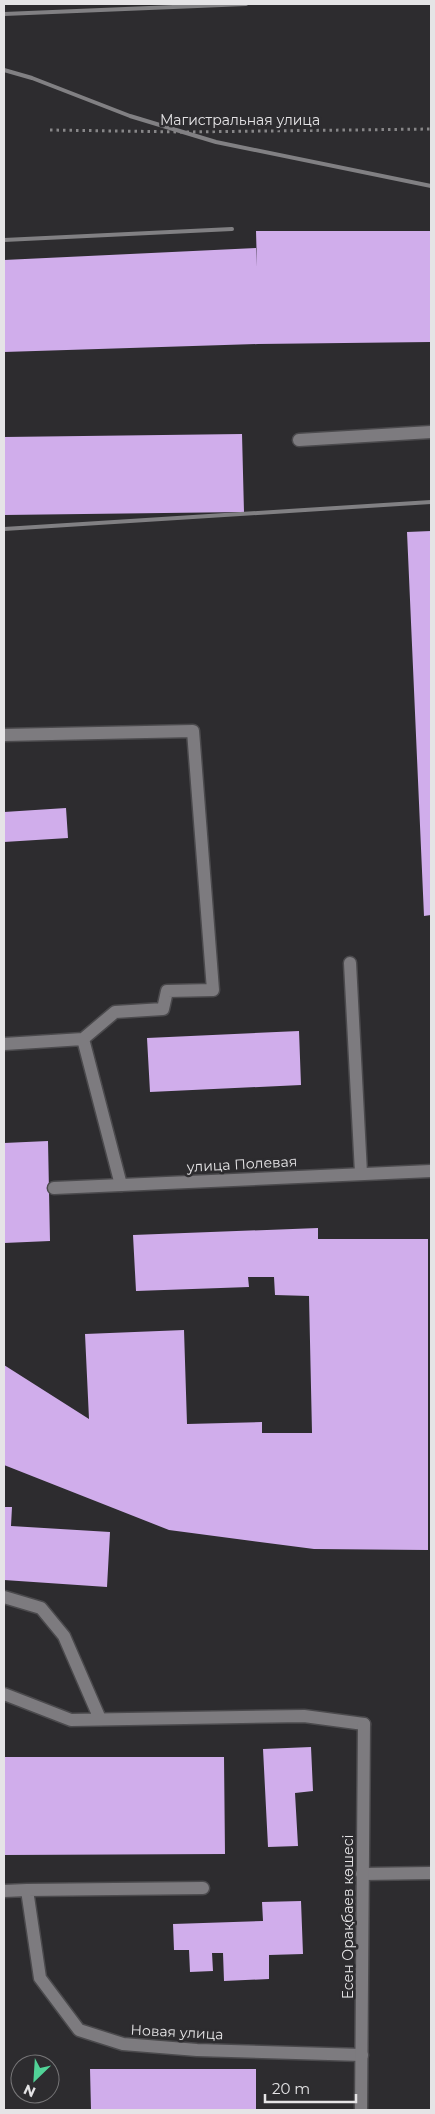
<svg xmlns="http://www.w3.org/2000/svg" width="435" height="2114" font-family="Montserrat,sans-serif">
<style>
.building{fill:#d0adeb}
.lines{fill:none;stroke-linecap:round;stroke-linejoin:round}
.service-casing{stroke:#4b4a4d;stroke-width:15}
.minor-casing{stroke:#4b4a4d;stroke-width:15}
.path{stroke:#878688;stroke-width:3;stroke-dasharray:2.5 4;stroke-linecap:butt}
.service{stroke:#7d7b7f;stroke-width:12}
.minor{stroke:#7d7b7f;stroke-width:12}
.rail{stroke:#818083;stroke-width:4}
.labels{text-anchor:middle;stroke-width:5;stroke-linejoin:round;paint-order:stroke}
.street-label{font-size:14px;fill:#e5e4e6;stroke:#2d2c2f}
</style>
<rect width="100%" height="100%" fill="#2d2c2f"/>
<!-- building -->
<path class="building" d="M256 231H431V342L258 344 4 352V260L256 248 257 267Z
M242 434 244 512 4 515V437Z
M431 531V915L424 916 407 532Z
M66 808 68 838 4 842V812Z
M299 1031 301 1085 150 1092 147 1038Z
M48 1141 50 1241 4 1243V1143Z
M318 1228V1239H428V1550L314 1549 169 1530 4 1465V1365L89 1419 85 1334 184 1330 187 1424 262 1422V1433H312L309 1296 275 1295 274 1277H248L249 1287 136 1291 133 1235Z
M4 1507H12L11 1526 110 1532 107 1587 4 1580Z
M311 1747 313 1791 295 1793 298 1846 268 1847 263 1749Z
M4 1757H224L225 1854 4 1855Z
M301 1901 303 1954 269 1955V1979L224 1981 223 1953H212L213 1971 190 1972 189 1950H174L173 1924 263 1921 262 1902Z
M90 2069H256V2110H91Z"/>
<g class="lines">
<defs>
<path id="service" d="M299 440 431 432
M4 735 193 731 213 990 167 991 163 1009 115 1012 83 1039 4 1044
M350 963 361 1173
M83 1039 121 1185
M4 1597 41 1608 64 1636 100 1719
M4 1694 71 1720 304 1716 364 1724
M362 1874 431 1873
M27 1890 203 1888
M4 1891 27 1890 40 1978 79 2030 123 2044 197 2050 362 2055"/>
<path id="minor" d="M54 1188 431 1171
M361 2110 364 1724"/>
</defs>
<!-- service casing -->
<use href="#service" class="service-casing"/>
<!-- minor casing -->
<use href="#minor" class="minor-casing"/>
<!-- path -->
<path class="path" d="M50 130 183 132 431 129"/>
<!-- service -->
<use href="#service" class="service"/>
<!-- minor -->
<use href="#minor" class="minor"/>
<!-- rail -->
<path class="rail" d="M4 14 246 4
M4 70 32 78 130 116 216 142 431 186
M4 240 232 229
M4 529 431 502"/>
</g>
<g class="labels">
<!-- street labels -->
<g class="street-label">
<text x="240" y="125">Магистральная улица</text>
<text transform="translate(242 1164) rotate(-3)" y="5">улица Полевая</text>
<text transform="translate(348 1917) rotate(-90)" y="5">Есен Орақбаев көшесі</text>
<text transform="translate(177 2032) rotate(3)" y="5">Новая улица</text>
</g>
</g>
<!-- border -->
<rect width="435" height="2114" fill="none" stroke="#e5e4e6" stroke-width="10"/>
<!-- north arrow -->
<g transform="translate(35 2079) rotate(205)"><circle r="24" fill="#2d2c2f" stroke="#777678"/>
<path d="M0-4L9 19L0 12L-9 19Z" fill="#51d397"/>
<text y="-8" font-size="14" font-weight="bold" text-anchor="middle" fill="#e5e4e6">N</text>
</g>
<!-- scale -->
<path d="M265 2094v8h91v-8" fill="none" stroke="#e5e4e6" stroke-width="2.5"/>
<text x="272" y="2094" font-size="15" fill="#e5e4e6" stroke="#2d2c2f" stroke-width="4" paint-order="stroke">20 m</text>
</svg>
